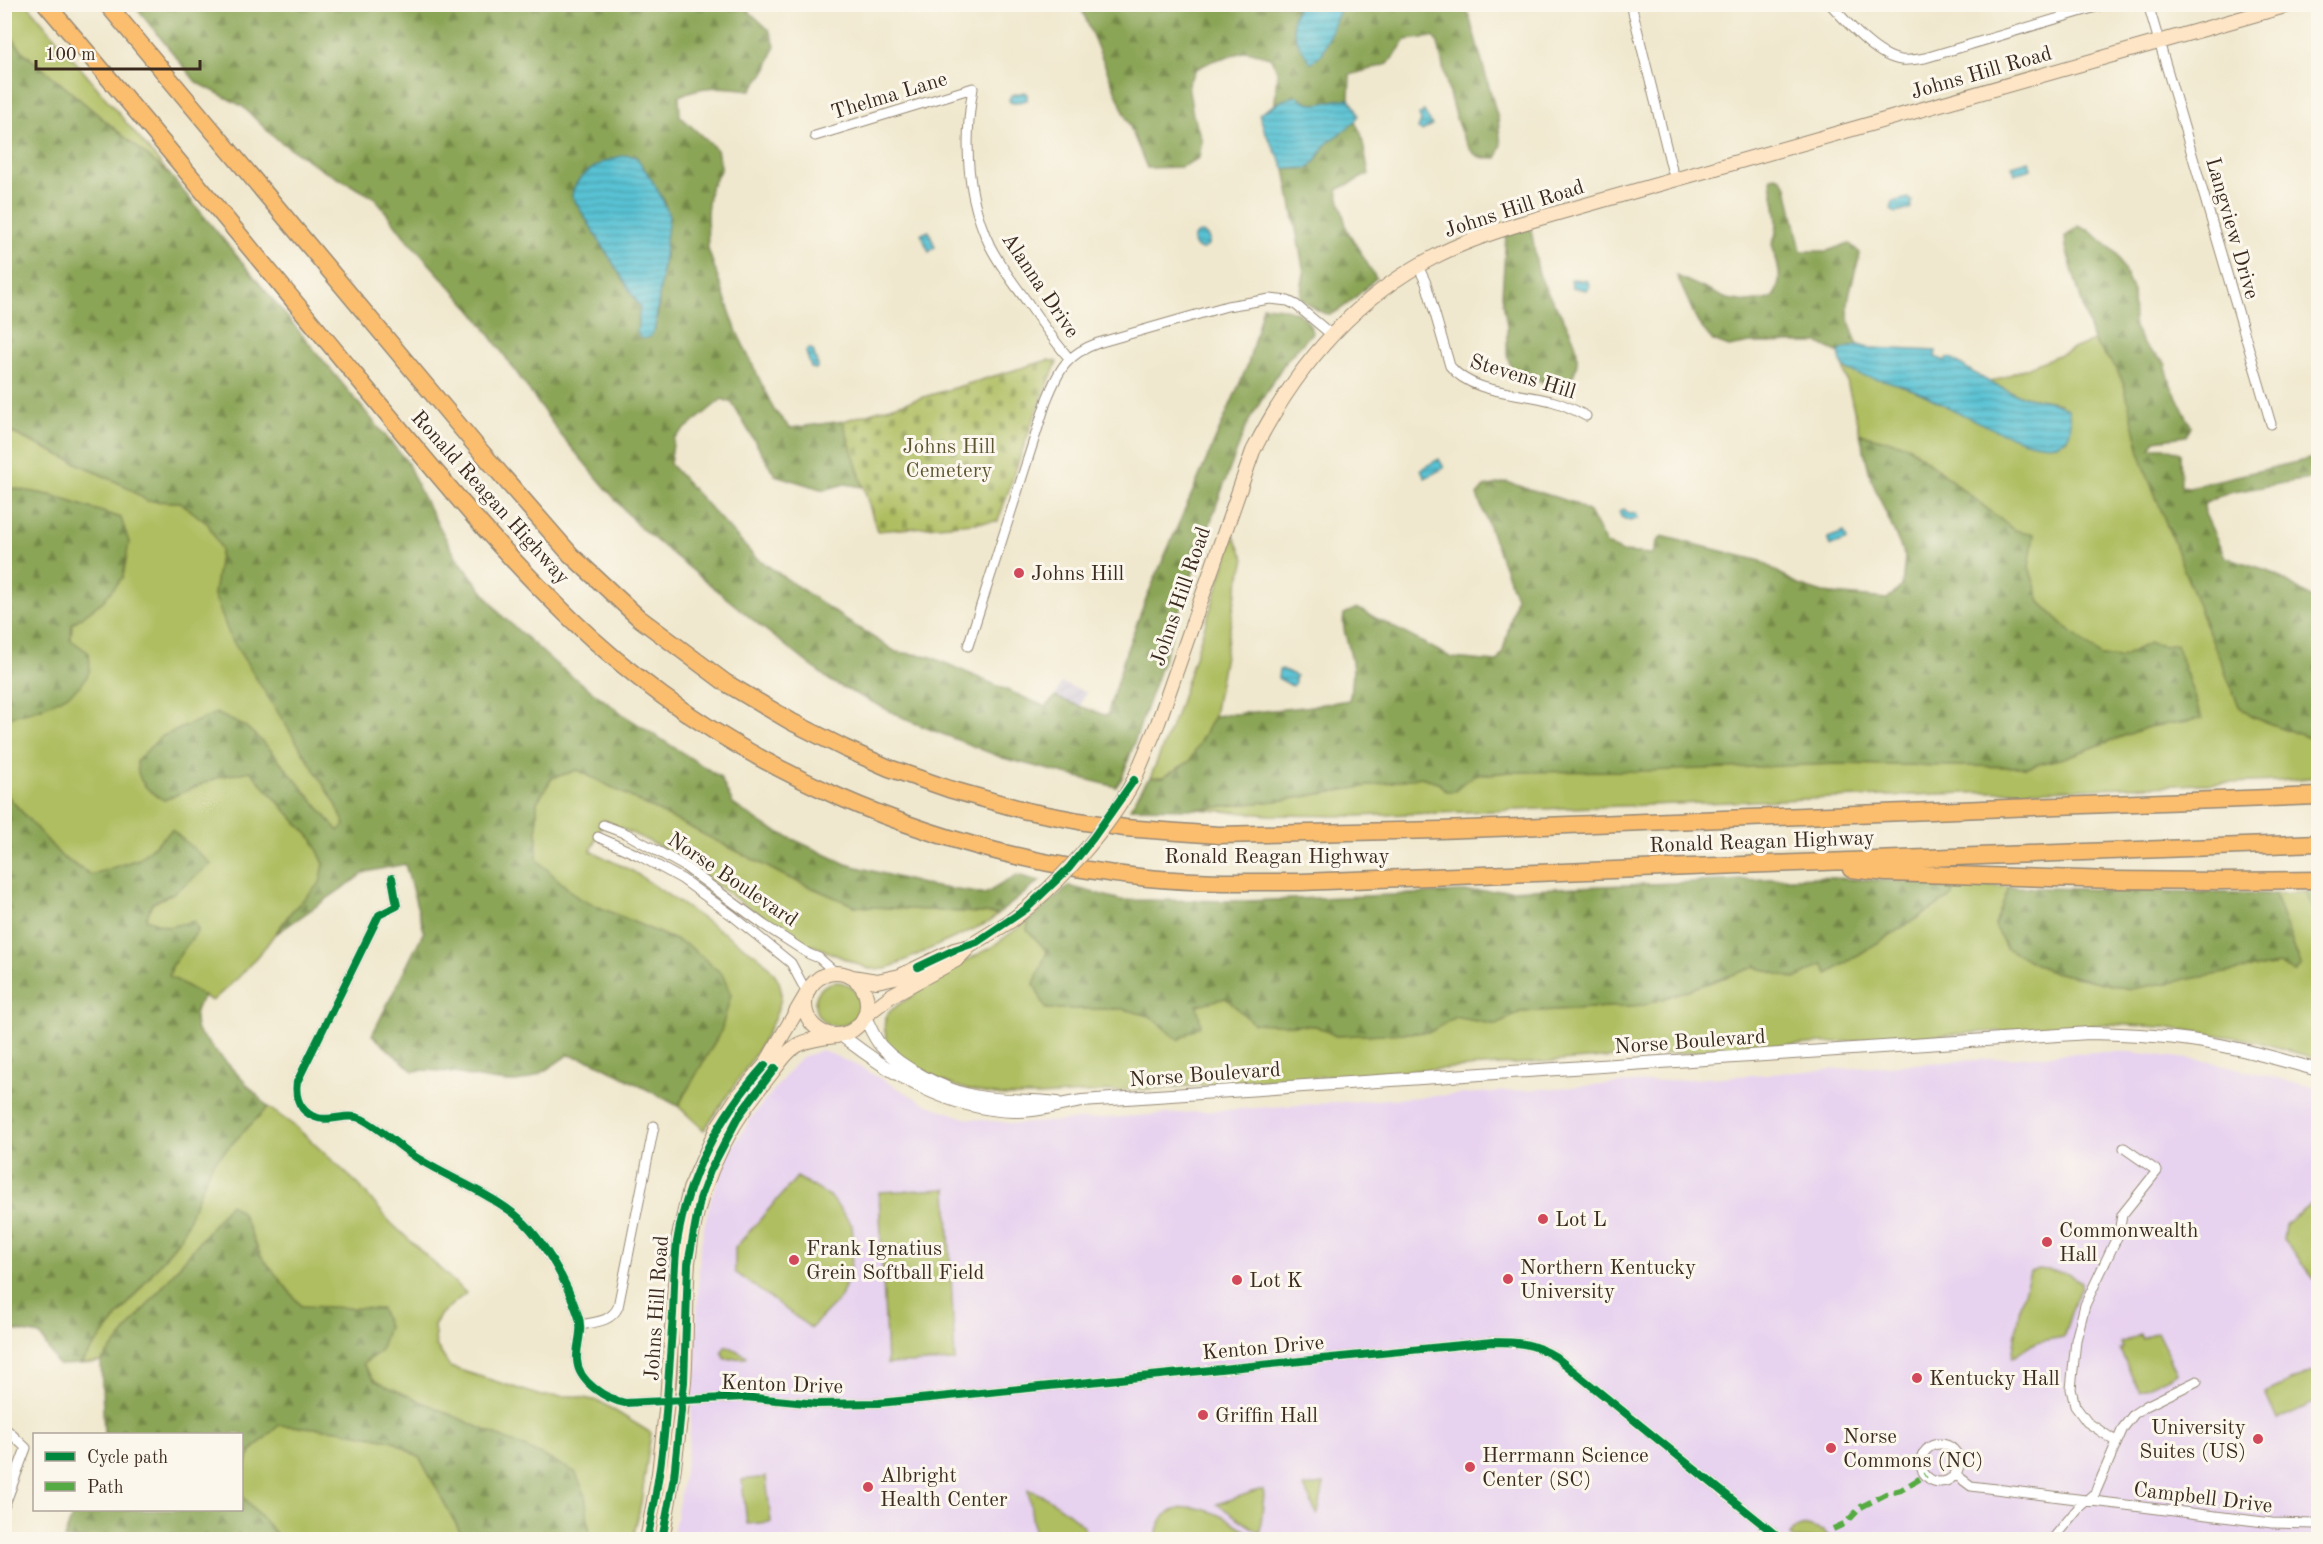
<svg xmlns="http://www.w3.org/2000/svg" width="2323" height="1544" font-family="'Old Standard TT',serif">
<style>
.built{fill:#e7d2ef}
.industrial{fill:url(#industrial-furrows)}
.green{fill:#afbe60;stroke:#75743f;stroke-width:1.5}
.forest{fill:url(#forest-firs);stroke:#63683a;stroke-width:1.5;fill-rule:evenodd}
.cemetery{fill:url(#cemetery-stones);stroke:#75743f;stroke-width:1.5}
.water{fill:url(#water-rules);stroke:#4a7679;stroke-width:1.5}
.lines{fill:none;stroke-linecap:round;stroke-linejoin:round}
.minor-casing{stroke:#968976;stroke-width:11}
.tertiary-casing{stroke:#968976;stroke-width:14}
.secondary-casing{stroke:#968976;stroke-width:16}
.motorway-casing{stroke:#968976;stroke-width:19}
.minor{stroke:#fff;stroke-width:9}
.tertiary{stroke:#fff;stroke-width:12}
.secondary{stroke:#fde5c5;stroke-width:14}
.motorway{stroke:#fbbd6e;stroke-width:16}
.secondary-bridge-casing{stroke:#968976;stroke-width:16;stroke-linecap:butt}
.secondary-bridge{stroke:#fde5c5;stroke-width:14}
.quiet{stroke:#55ab43;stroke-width:6;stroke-dasharray:12 6;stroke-linecap:butt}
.cycleway-casing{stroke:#fbf7ec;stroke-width:11}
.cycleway{stroke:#00873e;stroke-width:8}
.poi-dot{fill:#d1495b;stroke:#fbf7ec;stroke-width:2}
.labels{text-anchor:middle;stroke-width:6;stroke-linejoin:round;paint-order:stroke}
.street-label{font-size:21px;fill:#3b2a1e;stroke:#fbf7ec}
.park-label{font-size:21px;fill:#5e5632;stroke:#fbf7ec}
.poi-label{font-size:21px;fill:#3b2a1e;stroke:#fbf7ec;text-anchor:start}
</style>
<defs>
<pattern id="industrial-furrows" width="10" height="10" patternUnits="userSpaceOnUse" patternTransform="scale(1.5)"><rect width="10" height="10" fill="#c8bfd8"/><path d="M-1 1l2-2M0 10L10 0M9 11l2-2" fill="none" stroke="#ada4b9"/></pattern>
<pattern id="forest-firs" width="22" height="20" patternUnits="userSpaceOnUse" patternTransform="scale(1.5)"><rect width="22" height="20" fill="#8ba556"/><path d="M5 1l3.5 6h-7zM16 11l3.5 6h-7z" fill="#738747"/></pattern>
<pattern id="cemetery-stones" width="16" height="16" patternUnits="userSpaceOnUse" patternTransform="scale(1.5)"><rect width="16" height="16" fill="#afbe60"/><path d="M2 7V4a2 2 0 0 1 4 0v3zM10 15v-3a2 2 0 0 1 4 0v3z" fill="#909b4f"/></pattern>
<pattern id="water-rules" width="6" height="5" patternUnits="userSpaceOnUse" patternTransform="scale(1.5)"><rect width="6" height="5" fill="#59c2d4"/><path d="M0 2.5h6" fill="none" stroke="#4b9eab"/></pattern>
</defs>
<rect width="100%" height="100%" fill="#fbf7ec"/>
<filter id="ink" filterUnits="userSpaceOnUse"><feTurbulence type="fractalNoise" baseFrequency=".0167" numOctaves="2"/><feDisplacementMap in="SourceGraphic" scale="12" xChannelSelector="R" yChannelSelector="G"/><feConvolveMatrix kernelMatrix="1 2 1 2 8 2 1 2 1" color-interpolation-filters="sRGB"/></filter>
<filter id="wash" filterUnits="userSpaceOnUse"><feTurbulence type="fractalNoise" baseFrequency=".008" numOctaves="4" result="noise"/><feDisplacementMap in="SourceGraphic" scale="24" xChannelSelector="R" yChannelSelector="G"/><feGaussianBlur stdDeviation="1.35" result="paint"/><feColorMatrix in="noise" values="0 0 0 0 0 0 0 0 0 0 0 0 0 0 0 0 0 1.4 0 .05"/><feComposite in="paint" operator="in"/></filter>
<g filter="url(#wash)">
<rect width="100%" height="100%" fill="#f0e8ce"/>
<!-- built -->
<path class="built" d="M822 1050 858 1066 928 1105 965 1118 1017 1124 2095 1052H2131L2212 1062 2318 1088V1539L672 1540 688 1451 694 1378 700 1250 704 1227 712 1195 729 1153 751 1118 800 1058Z"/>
<!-- industrial -->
<path class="industrial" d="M1061 683 1086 692 1080 706 1055 697Z"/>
<!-- green -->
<path class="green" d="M4 5H28L170 175 23 52 5 28Z
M2093 341 2116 368 2124 384 2133 416 2252 717 2318 741V777L2279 781 2100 788 1356 816 1270 815 1197 809 1284 800 1421 777 1438 782H1464L1477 775 1510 772 1836 764 2026 767 2067 757 2148 727 2201 719 2164 646 2149 643 2120 658 2101 656 2071 632 2040 602 2029 567 2033 534 2014 530 1907 445 1860 434 1843 366 1849 371 1892 382 1921 393 1957 410 2044 444 2058 443 2067 439 2060 403 2018 395 1989 383Z
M4 429 125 486 147 501 180 502 208 524 221 549 214 595 336 804 346 825 338 831 268 747 164 800 219 777 250 771 313 840 324 864 321 883 291 912 266 946 239 977 212 1001 169 976 173 964 198 930 167 927 146 919 152 904 175 892 172 830 139 859 91 875 62 857 5 793V718L42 708 70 640 72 624 103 601 121 518 50 495 5 487Z
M1234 536 1245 559 1237 588 1214 716 1189 762 1163 777 1150 778 1176 715Z
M578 770 789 878 855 906 998 914 989 922 886 969H869L812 945 809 948 790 937 667 850 604 820 591 851 634 872 762 959C771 970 782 979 781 994 781 1025 723 1101 704 1130L678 1106 721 1031 689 946 578 898 536 860 537 802 552 778Z
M1952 884 2009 887 1995 925 2006 948 2049 971 2130 989 2278 964 2301 965 2274 894 2305 892 2318 924V1059L2251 1040 2163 1027 2108 1024 1039 1096C1025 1095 1010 1097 996 1095 955 1090 910 1072 883 1041L887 1038C874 1003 914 1005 924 983L990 948 1029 920 1027 930 1048 951 1034 984 1046 1009H1123L1150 1016 1178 1040 1197 1005 1226 998 1253 1023 1316 1026 1336 1036 1430 1032 1455 1017 1497 1025 1520 1012 1644 1005 1755 967 1795 979 1823 964 1828 974 1952 896Z
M815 1004a22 22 0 1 1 44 0a22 22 0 1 1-44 0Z
M268 1107 296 1127 359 1185 390 1222 466 1293 441 1314 434 1325 436 1345 450 1367 542 1396H574L599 1401 651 1433 641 1503 633 1539H590L585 1494 375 1381 363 1364 380 1351 320 1308 301 1306 261 1256 241 1212 230 1204 101 1362 80 1364 181 1237 212 1164Z
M797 1177 831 1197 852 1225 854 1248 849 1275 841 1297 811 1328 735 1272V1248Z
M947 1189 955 1361 887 1364 879 1192Z
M2318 1198V1284L2283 1240 2285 1225Z
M2038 1269 2064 1272 2082 1282V1288L2076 1298 2063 1337 2036 1342 2012 1358 2020 1305 2030 1272Z
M2157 1332 2177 1373 2139 1391 2120 1350 2123 1348 2121 1343 2140 1334 2143 1339Z
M725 1346H728L747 1356 745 1358 725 1359 722 1352Z
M2318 1369V1401L2277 1420 2265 1393Z
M279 1425 339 1430 394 1441 420 1458 464 1539H281L242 1496C241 1456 251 1450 279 1425Z
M766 1477 771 1522 747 1524 742 1480Z
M1324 1484 1318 1514 1317 1515 1304 1487Z
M1028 1490C1043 1493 1081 1518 1086 1532L1035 1538Z
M1259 1490H1263L1264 1495 1260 1533 1217 1504Z
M1192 1507C1216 1511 1237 1522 1255 1539H1157C1156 1516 1170 1508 1192 1507Z
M1808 1526 1823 1531 1832 1539H1794L1790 1536C1795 1528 1799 1527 1808 1526Z"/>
<!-- forest -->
<path class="forest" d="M134 5H742L769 30 775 45 767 69 751 90C726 87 702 84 679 96L680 116 717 150 721 169 710 188 707 213 708 249 737 332 774 410 790 428 843 421 863 487 845 484 824 490 775 475 732 403 722 399 674 438 670 464 755 557 855 626 896 652 929 656 1046 707 1055 697 1107 716 1126 652 1146 599 1248 364 1263 306C1281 307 1309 310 1312 333L1285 362 1247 424 1220 495 1122 778 1116 787 1003 758 912 722 832 682 758 624 637 525 560 434 475 314 404 236 375 198 323 170 275 138 242 106 196 82ZM636 157 665 202V258L658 294 659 307 655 328 650 337 637 332 640 307 572 196Z
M1080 5H1300L1295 10 1333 25 1342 5H1466L1498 119 1501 146 1497 158C1491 157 1483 159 1478 156 1456 145 1444 68 1438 43L1433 37 1406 40 1388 64 1350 75 1349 99C1336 97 1327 105 1314 104 1308 103 1301 98 1296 96L1275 104 1277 70 1270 57 1247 51 1212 61 1196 69 1188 84 1193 115 1202 141 1199 158 1181 167 1147 168Z
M4 28 23 52 170 175 407 462 422 495 455 555 501 615 557 665 628 718 720 777 733 804 767 827 846 864 930 886 985 894 1017 875 1040 881 998 914 855 906 789 878 578 770 552 778 537 802V860L578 898 689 946 722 974 731 995 721 1031 678 1106 593 1061 568 1055C554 1064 532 1082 514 1082 480 1082 448 1067 413 1071L372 1035 424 931 405 864 366 872 276 934 291 912 320 883 324 864 313 840 250 771 219 777 164 800C147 791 136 781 137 760L161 737 216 713 246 727 268 747 338 831 345 825 336 804 230 637 214 595 221 549 208 524 180 502 147 501 125 486 5 429Z
M1355 122 1361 133 1369 174 1337 190 1347 230 1376 278C1367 286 1340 314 1329 314 1320 314 1308 303 1300 297L1304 273 1285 169H1301L1316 161 1325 145Z
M1775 176 1781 178 1787 187 1801 251H1827L1849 243 1860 253C1851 293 1839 304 1858 345L1841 350 1839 353 1818 343H1750L1729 347 1713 341 1698 323 1677 276 1727 299 1748 302 1771 299C1786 282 1777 264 1772 244 1783 225 1772 200 1771 178Z
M2078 226 2090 231 2117 254 2133 292 2134 327 2143 344 2165 363 2171 385 2191 426 2186 436 2155 440 2150 448H2168L2180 453 2181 486 2189 487 2318 457V477L2223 494 2204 504 2205 514 2225 557 2270 571 2318 602V741L2252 717 2239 706 2203 619 2142 461 2124 384 2116 368 2093 341 2066 248 2065 237Z
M1530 228C1535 242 1534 256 1538 270 1547 307 1598 344 1568 384L1542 382 1512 372 1507 354V326L1502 295 1506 235Z
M1860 434 1906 445 2014 530 2034 534 2029 567 2040 602 2071 632 2101 656 2120 658 2149 643 2164 646 2176 644 2202 719 2148 727 2067 757 2026 767 1836 764 1645 771 1510 772 1477 775 1464 782 1456 791H1446L1438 782 1421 777 1284 800 1197 809 1130 808 1146 782 1150 778 1163 777 1189 762 1214 716 1304 707 1349 700C1352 688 1354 674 1352 662 1350 645 1341 631 1344 614L1357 608 1452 658 1497 662 1503 651 1516 598 1477 495 1484 487 1507 482 1574 503 1589 512 1606 544 1623 552 1653 554 1656 543 1662 536 1761 561 1798 585 1823 593 1887 599 1902 586 1905 557 1871 479Z
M5 487 50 495 121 518 129 542 123 577 103 601 72 624 71 640 89 653C89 659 91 666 89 672 78 700 31 711 5 718Z
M5 793 62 857 91 875 139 859 172 830 211 864 175 892 152 903 146 919 167 927 195 921 198 930 173 964 169 976 204 996C195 1008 193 1017 197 1031L268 1107 212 1164 181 1237 80 1364 58 1365 40 1335 7 1329 5 1323V1275L8 1255 4 1246Z
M1815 877 1952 884V896L1828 974 1823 964 1795 979 1755 967 1644 1005 1520 1012 1497 1025 1455 1017 1430 1032 1336 1036 1316 1026 1253 1023 1226 998 1197 1005 1201 1025 1178 1040 1150 1016 1123 1009H1046L1034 984 1047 951 1027 930 1029 920 1069 886 1121 900 1248 901Z
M2009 887 2274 894 2301 966 2294 972 2278 964 2130 989 2049 971 2006 948 1995 925Z
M2305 892H2318V924Z
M230 1204 241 1212 261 1256 301 1306 381 1309 388 1327 380 1351 363 1364 375 1381 537 1453 575 1472 585 1494 590 1539H464L420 1458 394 1441 339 1430 279 1425 250 1452 242 1477V1434H104L101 1362Z
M242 1496 281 1539H64L74 1510H242Z"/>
<!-- cemetery -->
<path class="cemetery" d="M1048 360 1057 362 1032 423 998 521 877 531 843 421Z"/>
<!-- water -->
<path class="water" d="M1300 5H1342L1322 54 1311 63C1300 48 1283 22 1300 5Z
M1025 92 1027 94V100L1014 103 1010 102 1009 99 1012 95Z
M1296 96C1301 98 1308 103 1314 104 1327 105 1336 97 1349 99L1356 108 1358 116 1355 122 1325 145 1316 161 1309 168 1285 169 1265 132 1259 114 1283 100Z
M1424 111 1432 125 1422 131 1418 129 1421 121 1419 115Z
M628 155 636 157C649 175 662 194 669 216L655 328 650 337 641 339 637 332 640 307 572 196C574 173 608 158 628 155Z
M2029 161 2031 169 2015 174 2012 166Z
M1908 198 1912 201 1911 209 1896 213 1891 210 1893 202Z
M929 231 935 247 929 252 921 234Z
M1193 241a8 8 0 1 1 16 0a8 8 0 1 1-16 0Z
M1573 279 1588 281 1589 288 1586 290 1572 287 1571 280Z
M1858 345 1868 348 1936 351 1935 357 1945 361 1947 358 1953 359C1974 373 1994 387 2019 395 2035 400 2054 399 2068 409 2069 417 2073 428 2068 436 2050 467 1948 406 1925 395 1914 390 1902 385 1890 382 1877 378 1857 377 1846 369 1841 365 1840 359 1839 353L1841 350Z
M808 348 813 350 818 366 816 369 811 368 806 352Z
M1439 459 1444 468 1425 478 1421 469Z
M1624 509 1630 514 1636 513 1638 518 1630 521 1621 517 1619 511Z
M1844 532 1847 540 1831 546 1828 538Z
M1282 669 1296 676 1294 685 1292 686 1278 678 1279 670Z"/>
</g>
<g filter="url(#ink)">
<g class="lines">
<defs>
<path id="minor" d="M1631 4 1672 170 1677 180
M1830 4C1847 22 1876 57 1901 60 1909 61 1918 59 1925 58L2106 4
M2148 4 2271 424
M815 136 973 88C964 141 966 196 990 246 1000 266 1015 285 1028 303 1041 322 1054 341 1069 358
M1418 266 1426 283 1450 366C1472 394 1519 392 1551 401 1564 404 1575 410 1586 416
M968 646 1047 399C1059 369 1067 354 1098 343L1227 306 1270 299 1288 301 1296 305 1332 335
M603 825 627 834 684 866 764 925 809 954 819 958 836 973
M598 837 640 856 682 879 733 916 791 963 807 993
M392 878 397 906 379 915 297 1082C295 1094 298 1107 309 1114 326 1126 345 1111 362 1119 383 1130 401 1149 422 1161 450 1178 482 1190 509 1210 540 1231 566 1280 578 1315 584 1330 576 1345 577 1360 578 1382 606 1399 625 1403L744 1397 817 1404 879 1403 1492 1342C1518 1342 1533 1343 1556 1357L1782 1540
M580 1325C595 1322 611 1322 618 1307L654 1126
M4 1427 26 1448 4 1507
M2117 1442 2087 1422 2075 1406 2071 1389 2076 1340 2085 1305 2119 1233 2122 1215 2157 1171 2124 1148
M1921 1463a19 19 0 1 1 38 0a19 19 0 1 1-38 0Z
M1955 1474 1971 1486 2272 1523 2318 1524
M2052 1540 2079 1507 2095 1493 2123 1428 2134 1414 2146 1406 2197 1381"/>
<path id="tertiary" d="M865 1017C870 1027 874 1038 881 1046 901 1068 944 1090 973 1096 1001 1102 1029 1099 1057 1103
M841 1035C892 1075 948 1109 1014 1111 1038 1112 1059 1104 1082 1101L2089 1033C2132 1034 2176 1036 2219 1045 2252 1051 2285 1061 2318 1070"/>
<path id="secondary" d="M1134 780 1158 723 1253 451C1294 370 1353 299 1434 257 1461 243 1490 233 1519 224L2292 4
M805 1004a31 31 0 1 1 62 0a31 31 0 1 1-62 0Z
M852 977 877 981 900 976 954 950 970 946 1012 920
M866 1015 892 995 956 960 968 948
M647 1540 659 1473 667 1401 678 1240 690 1189 717 1128 739 1095 765 1065 806 995
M662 1540C672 1487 679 1435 684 1382 687 1342 685 1303 688 1263 694 1198 721 1136 762 1085 791 1050 787 1041 837 1036"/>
<path id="motorway" d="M46 4C151 127 253 252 356 376 425 459 492 543 570 618 725 768 934 856 1148 878 1198 883 1250 882 1301 882L2318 843
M107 4 477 447 571 555 639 618 726 683 792 722 844 748 889 768 949 789 1027 811 1079 821 1125 828 1218 835 1440 830 2318 796
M1851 869 1886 873 2115 880 2220 881 2318 880"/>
</defs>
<!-- minor casing -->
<use href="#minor" class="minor-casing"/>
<!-- tertiary casing -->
<use href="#tertiary" class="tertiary-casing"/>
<!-- secondary casing -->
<use href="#secondary" class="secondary-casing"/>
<!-- motorway casing -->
<use href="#motorway" class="motorway-casing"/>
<!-- minor -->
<use href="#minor" class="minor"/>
<!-- tertiary -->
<use href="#tertiary" class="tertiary"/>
<!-- secondary -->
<use href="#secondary" class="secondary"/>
<!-- motorway -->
<use href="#motorway" class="motorway"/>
<defs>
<path id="secondary-bridge" d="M1012 920C1057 886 1108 830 1134 780"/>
</defs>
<!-- secondary-bridge casing -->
<use href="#secondary-bridge" class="secondary-bridge-casing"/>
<!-- secondary-bridge -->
<use href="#secondary-bridge" class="secondary-bridge"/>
<!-- quiet -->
<path class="quiet" d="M1833 1529 1846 1523 1861 1507 1886 1494 1901 1490 1926 1475"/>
<defs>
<path id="cycleway" d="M392 878 397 906 379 915 297 1082C295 1094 298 1107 309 1114 326 1126 345 1111 362 1119 383 1130 401 1149 422 1161 450 1178 482 1190 509 1210 540 1231 566 1280 578 1315 584 1330 576 1345 577 1360 578 1382 606 1399 625 1403L744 1397 817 1404 879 1403 1492 1342C1518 1342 1533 1343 1556 1357L1782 1540
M918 967 954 950 977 942 1026 909 1069 868 1093 838 1134 780
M647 1540C657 1494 664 1447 667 1400 669 1372 671 1343 673 1314 674 1290 674 1266 677 1242 688 1174 720 1115 765 1065
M662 1540 674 1477 684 1382 688 1264 700 1199 710 1171 740 1114 775 1068"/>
</defs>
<!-- cycleway casing -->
<use href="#cycleway" class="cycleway-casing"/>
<!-- cycleway -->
<use href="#cycleway" class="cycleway"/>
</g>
</g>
<!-- markers -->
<g class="poi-dot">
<circle cx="1019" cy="573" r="6"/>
<circle cx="1543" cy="1219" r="6"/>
<circle cx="2047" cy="1242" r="6"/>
<circle cx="794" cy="1260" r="6"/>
<circle cx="1508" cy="1279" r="6"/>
<circle cx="1237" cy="1280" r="6"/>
<circle cx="1917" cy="1378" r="6"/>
<circle cx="1203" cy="1415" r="6"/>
<circle cx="2258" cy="1439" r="6"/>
<circle cx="1831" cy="1448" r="6"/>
<circle cx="1470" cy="1467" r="6"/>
<circle cx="868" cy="1487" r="6"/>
</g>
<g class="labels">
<!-- street labels -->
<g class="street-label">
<text transform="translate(1981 72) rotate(-16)" y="7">Johns Hill Road</text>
<text transform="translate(889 95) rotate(-17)" y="7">Thelma Lane</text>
<text transform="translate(1514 208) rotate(-18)" y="7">Johns Hill Road</text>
<text transform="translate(2233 228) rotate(74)" y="7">Langview Drive</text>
<text transform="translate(1041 285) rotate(56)" y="7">Alanna Drive</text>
<text transform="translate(1523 376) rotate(17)" y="7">Stevens Hill</text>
<text transform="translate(491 497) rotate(48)" y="7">Ronald Reagan Highway</text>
<text transform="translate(1180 596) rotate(-71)" y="7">Johns Hill Road</text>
<text transform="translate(1762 841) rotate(-2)" y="7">Ronald Reagan Highway</text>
<text x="1277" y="863">Ronald Reagan Highway</text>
<text transform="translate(733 879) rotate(34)" y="7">Norse Boulevard</text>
<text transform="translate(1690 1041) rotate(-4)" y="7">Norse Boulevard</text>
<text transform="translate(1205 1074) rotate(-4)" y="7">Norse Boulevard</text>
<text transform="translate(656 1308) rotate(-86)" y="7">Johns Hill Road</text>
<text transform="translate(1263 1347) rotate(-5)" y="7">Kenton Drive</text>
<text transform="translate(782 1384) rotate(2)" y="7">Kenton Drive</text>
<text transform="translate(2203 1497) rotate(7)" y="7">Campbell Drive</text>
</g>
<!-- park labels -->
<g class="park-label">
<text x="949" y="453">Johns Hill<tspan x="949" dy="24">Cemetery</tspan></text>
</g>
<!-- poi labels -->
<g class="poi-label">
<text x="1031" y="580">Johns Hill</text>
<text x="1555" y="1226">Lot L</text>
<text x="2059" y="1237">Commonwealth<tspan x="2059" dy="24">Hall</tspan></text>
<text x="806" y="1255">Frank Ignatius<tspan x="806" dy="24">Grein Softball Field</tspan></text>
<text x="1520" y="1274">Northern Kentucky<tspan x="1520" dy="24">University</tspan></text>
<text x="1249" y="1287">Lot K</text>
<text x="1929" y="1385">Kentucky Hall</text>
<text x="1215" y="1422">Griffin Hall</text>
<text x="2246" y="1434" text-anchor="end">University<tspan x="2246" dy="24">Suites (US)</tspan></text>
<text x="1843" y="1443">Norse<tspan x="1843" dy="24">Commons (NC)</tspan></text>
<text x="1482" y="1462">Herrmann Science<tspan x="1482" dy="24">Center (SC)</tspan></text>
<text x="880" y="1482">Albright<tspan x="880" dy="24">Health Center</tspan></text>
</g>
</g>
<!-- margin -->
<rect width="2323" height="1544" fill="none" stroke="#fbf7ec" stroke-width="24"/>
<!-- legend -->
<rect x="33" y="1433" width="210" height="78" fill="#fbf7ec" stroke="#aea59a" stroke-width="1.5"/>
<rect x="45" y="1452" width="30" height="9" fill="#00873e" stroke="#aea59a" stroke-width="1.5"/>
<text x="87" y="1463" font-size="18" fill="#3b2a1e">Cycle path</text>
<rect x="45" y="1482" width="30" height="9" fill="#55ab43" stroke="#aea59a" stroke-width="1.5"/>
<text x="87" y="1493" font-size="18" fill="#3b2a1e">Path</text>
<!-- scale -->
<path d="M36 60v9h164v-9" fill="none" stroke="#3b2a1e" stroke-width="3"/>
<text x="45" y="60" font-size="18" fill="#3b2a1e" stroke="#fbf7ec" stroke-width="4.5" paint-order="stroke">100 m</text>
</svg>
